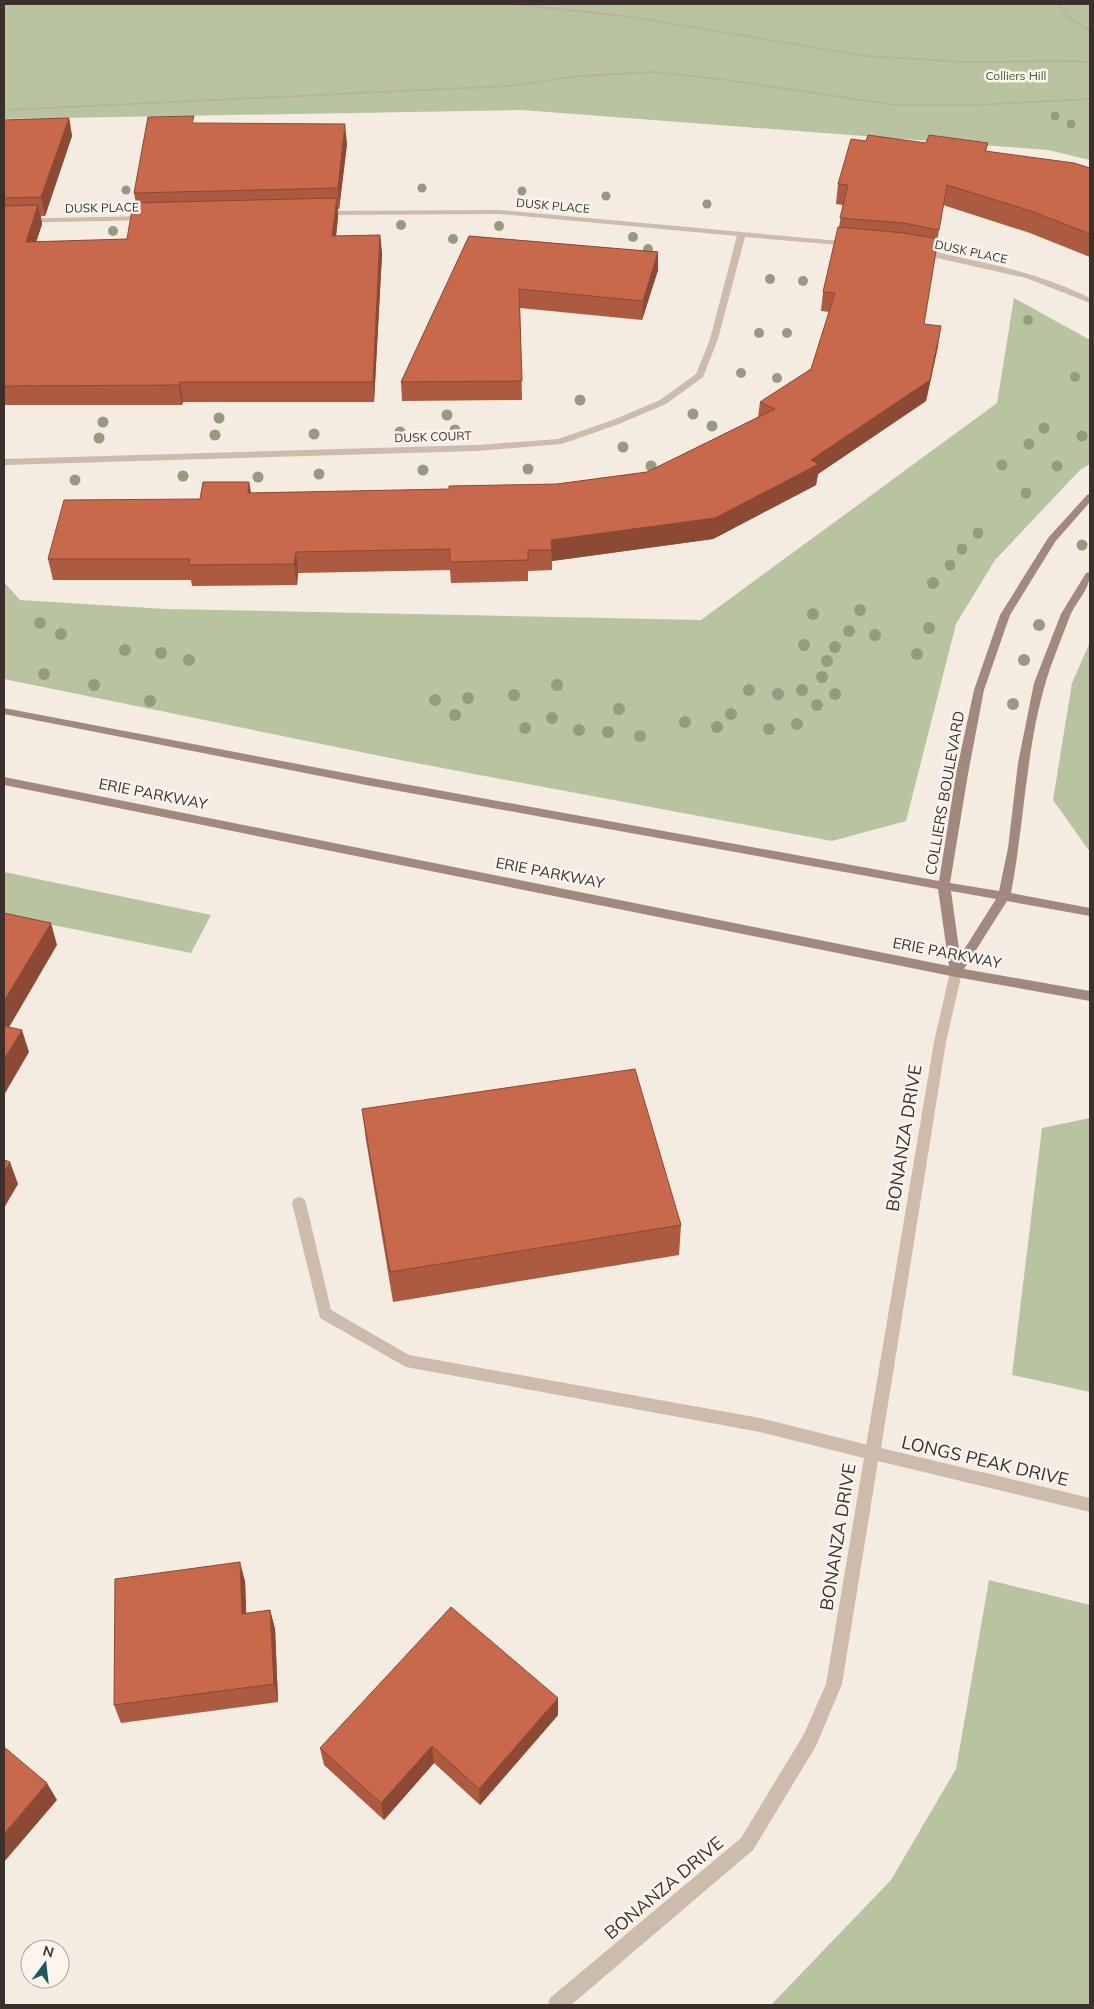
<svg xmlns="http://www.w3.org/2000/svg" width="1094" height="2009" font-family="Mulish,sans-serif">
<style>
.green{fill:#b8c4a0}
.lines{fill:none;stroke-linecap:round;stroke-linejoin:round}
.path{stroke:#b9a596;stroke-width:2;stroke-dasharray:1 1;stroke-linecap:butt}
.lane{fill:#cdbbac;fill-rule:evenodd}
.street{fill:#cdbbac;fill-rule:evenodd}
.secondary{fill:#a18a7d;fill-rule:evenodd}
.tree{fill:#969b7f}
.wall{fill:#ac5a40}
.shaded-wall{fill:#8c4a34}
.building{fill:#c8694b;stroke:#8c4a34}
.labels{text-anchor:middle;stroke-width:5;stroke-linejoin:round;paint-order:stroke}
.far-park-label{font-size:12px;fill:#4a5a2e;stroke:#fbf5ee}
.far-street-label{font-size:12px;fill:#3b302b;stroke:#fbf5ee}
.street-label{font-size:15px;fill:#3b302b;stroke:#fbf5ee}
.near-street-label{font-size:18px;fill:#3b302b;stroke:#fbf5ee}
</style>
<rect width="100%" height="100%" fill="#f4ebe1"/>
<!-- green -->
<path class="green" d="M4 4H1090V160L1048 150 522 110 4 119Z
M1014 298 1090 340V464L1080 470 995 560 956 624 906 821 832 841 400 760 4 679V582L20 600 166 609 701 620 997 403Z
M1090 642V852L1053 800 1072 683Z
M4 872 211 915 191 953 4 915Z
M1090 1118V1392L1012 1375 1042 1128Z
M989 1580 1090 1605V2005H771L891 1880 956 1769Z"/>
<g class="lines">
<!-- path -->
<path class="path" d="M512 4 632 17 866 56 964 62 1077 61 1090 63
M1059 4 1068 17 1090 31
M4 110 507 86 580 76 654 72 719 79 896 105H973L1090 99"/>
<!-- lane -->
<path class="lane" d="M299 1197 304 1199 306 1203 331 1310 409 1355 760 1418 872 1446 877 1448 880 1453 877 1458 872 1460 760 1432 406 1367 320 1318 292 1203 294 1199Z"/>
<!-- street -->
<path class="street" d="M499 210 851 242 855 244 851 246 745 237 718 339 703 377 666 404 619 424 562 444 477 451 4 465V459L477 445 558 439 613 420 660 400 696 374 710 339 737 236 499 214 322 215 318 213 322 211Z
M148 216 152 218 151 220 4 223V219Z
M915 249C926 248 939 253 949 255 998 265 1046 276 1090 298V303L1026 278 915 253Z
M956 967 960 969 962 972 946 1042 881 1448 1090 1498V1512L878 1461 842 1684 816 1746 753 1850 571 2005H548L550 1998 741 1838 804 1734 826 1684 934 1042 950 972 952 969Z"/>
<!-- secondary -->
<path class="secondary" d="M1090 494V502L1055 542 1010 615 984 690 968 774 950 883 999 891 1008 848 1018 763 1034 683 1061 614 1086 573 1090 572C1090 590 1077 600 1070 616 1065 629 1060 642 1055 655 1026 729 1026 815 1011 893L1090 908V916L1007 901 964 969 1090 991V1001L956 977 4 785V777L949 966 938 889 366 785 4 714V708L366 777 939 881 956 774 974 690 1000 615 1048 538 1087 495ZM951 891 996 899 960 956Z"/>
</g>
<!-- trees -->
<g class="tree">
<circle cx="1055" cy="116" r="4.5"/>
<circle cx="1071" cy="124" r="4.5"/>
<circle cx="422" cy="188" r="4.5"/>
<circle cx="126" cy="190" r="4.5"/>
<circle cx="522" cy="191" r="4.5"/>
<circle cx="606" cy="196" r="4.5"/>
<circle cx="707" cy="204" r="4.5"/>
<circle cx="401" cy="225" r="5"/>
<circle cx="499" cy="226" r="5"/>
<circle cx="113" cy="231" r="5"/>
<circle cx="633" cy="237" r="5"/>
<circle cx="453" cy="239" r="5"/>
<circle cx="648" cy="249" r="5"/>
<circle cx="770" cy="279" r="5"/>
<circle cx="803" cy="281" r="5"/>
<circle cx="1028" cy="320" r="5"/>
<circle cx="759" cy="333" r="5"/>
<circle cx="787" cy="333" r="5"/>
<circle cx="741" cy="373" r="5"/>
<circle cx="1075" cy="377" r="5"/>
<circle cx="777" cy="378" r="5"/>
<circle cx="580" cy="400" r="5.5"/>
<circle cx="693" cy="414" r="5.5"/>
<circle cx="447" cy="415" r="5.5"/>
<circle cx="219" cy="418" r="5.5"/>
<circle cx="103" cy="422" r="5.5"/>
<circle cx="712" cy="426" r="5.5"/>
<circle cx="1044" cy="428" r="5.5"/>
<circle cx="455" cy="430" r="5.5"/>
<circle cx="400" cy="432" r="5.5"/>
<circle cx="314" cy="434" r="5.5"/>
<circle cx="215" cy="435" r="5.5"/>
<circle cx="1082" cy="436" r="5.5"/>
<circle cx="99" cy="438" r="5.5"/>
<circle cx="1029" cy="444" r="5.5"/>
<circle cx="623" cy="447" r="5.5"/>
<circle cx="1002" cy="465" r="5.5"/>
<circle cx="651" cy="466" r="5.5"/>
<circle cx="1057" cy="466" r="5.5"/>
<circle cx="528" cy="469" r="5.5"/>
<circle cx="423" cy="470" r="5.5"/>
<circle cx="319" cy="474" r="5.5"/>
<circle cx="183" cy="476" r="5.5"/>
<circle cx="258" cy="477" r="5.5"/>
<circle cx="75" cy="480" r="5.5"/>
<circle cx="1026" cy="493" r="5.5"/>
<circle cx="978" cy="533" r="5.5"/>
<circle cx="1082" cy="545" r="5.5"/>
<circle cx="962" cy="549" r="5.5"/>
<circle cx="950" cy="565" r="5.5"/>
<circle cx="933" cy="583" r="6"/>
<circle cx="860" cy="610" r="6"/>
<circle cx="813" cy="614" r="6"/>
<circle cx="40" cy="623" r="6"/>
<circle cx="1039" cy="625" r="6"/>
<circle cx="929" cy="628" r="6"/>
<circle cx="849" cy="631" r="6"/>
<circle cx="61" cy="634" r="6"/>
<circle cx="875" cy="635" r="6"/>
<circle cx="804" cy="645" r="6"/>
<circle cx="835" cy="647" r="6"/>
<circle cx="125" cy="650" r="6"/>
<circle cx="161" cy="653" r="6"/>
<circle cx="917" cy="654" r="6"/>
<circle cx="189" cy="660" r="6"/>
<circle cx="1024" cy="660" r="6"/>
<circle cx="827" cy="661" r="6"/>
<circle cx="44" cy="674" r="6"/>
<circle cx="822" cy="677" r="6"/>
<circle cx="94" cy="685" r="6"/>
<circle cx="557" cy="685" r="6"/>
<circle cx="749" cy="690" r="6"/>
<circle cx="802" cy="690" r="6"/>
<circle cx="778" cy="694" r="6"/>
<circle cx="835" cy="694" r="6"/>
<circle cx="514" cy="695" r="6"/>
<circle cx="468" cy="698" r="6"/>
<circle cx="435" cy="700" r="6"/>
<circle cx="150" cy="701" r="6"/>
<circle cx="1013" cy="704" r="6"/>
<circle cx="817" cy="705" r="6"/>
<circle cx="619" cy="709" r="6"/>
<circle cx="731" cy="714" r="6"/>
<circle cx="455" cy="715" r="6"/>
<circle cx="552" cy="718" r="6"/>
<circle cx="685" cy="722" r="6"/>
<circle cx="797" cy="724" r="6"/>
<circle cx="717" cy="727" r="6"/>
<circle cx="525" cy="728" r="6"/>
<circle cx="769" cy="729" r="6"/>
<circle cx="579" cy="730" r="6"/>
<circle cx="608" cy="732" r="6"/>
<circle cx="640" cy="736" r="6"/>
</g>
<!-- wall -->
<path class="wall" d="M69 118 72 136 45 216H41L42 224 36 242 127 239 136 203 134 193 195 123 347 144 339 209H338V217L336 236 380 235 382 254 374 402H183L182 405H4V120Z
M866 141 926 143H988L986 151 1090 168V257L1030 233 943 205 924 324 938 346 926 401 818 474 816 485 713 539 552 561V570L528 571V581L451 583 450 570 298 573 297 585 192 586 191 580H53L48 559 200 499 249 482 251 493 449 489 557 484 647 472 758 417 760 402 811 369 829 312 821 311 823 292 839 227 843 205 836 204 838 184Z
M469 236 658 252V270L642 320 520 308 522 400 402 401 401 382Z
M362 1109 681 1225 679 1255 393 1302 366 1140Z
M245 1581 246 1613 270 1610 275 1629 278 1702 121 1723 114 1705Z
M558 1715 480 1805 434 1763 384 1820 324 1765 320 1748Z"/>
<!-- shaded-wall -->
<path class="shaded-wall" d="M69 118 72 136 45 216 41 197Z
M345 124 347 144 339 209 338 188Z
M337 198 338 217 334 255 332 236Z
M38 205 42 224 30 261 26 242Z
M380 235 382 254 374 402 373 382Z
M658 252V270L642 320 643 301Z
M941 326 938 346 926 401 818 474 816 485 713 539 552 561 551 540 811 460Z
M180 382 183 402 182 405 179 385Z
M249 482 252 502 248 493Z
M296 552 298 573 297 585 294 564Z
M51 923 57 945 4 1036V1001Z
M22 1030 29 1052 4 1095V1059Z
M10 1162 18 1184 4 1208V1172Z
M240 1562 245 1581 247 1633 242 1614Z
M270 1610 275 1629 278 1702 274 1684Z
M558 1698V1715L480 1805 479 1789Z
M432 1746 434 1763 384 1820 381 1803Z
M47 1783 57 1800 4 1862V1834Z"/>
<!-- building -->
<path class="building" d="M194 116 192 123 345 124 338 188 134 193 148 117Z
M69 118 41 197 4 198V120Z
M868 135 926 143 929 135 988 143 985 151 1074 163 1090 168V234L1034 212 947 185 939 230 904 223 840 218 848 185 838 184 851 139 866 141Z
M337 198 332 236 380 235 373 382H180L179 385 4 386V206L38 205 26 242 127 239 133 203Z
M838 227 904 233 938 239 924 324 941 326 930 380 811 460 819 464 715 518 551 540 552 550H528V560L450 562V549L296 552 294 564 189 565 190 559H48L64 500 200 499 203 482H249L248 493 449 489V486L557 484 647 472 775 409 760 402 811 369 835 293 823 292Z
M469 236 658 252 643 301 519 289 522 381 401 382Z
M4 913 51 923 4 1001Z
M4 1026 22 1030 4 1059Z
M635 1069 681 1225 390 1272 362 1109Z
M4 1160 10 1162 4 1172Z
M240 1562 242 1614 270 1610 274 1684 114 1705 115 1579Z
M451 1607 558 1698 479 1789 432 1746 381 1803 320 1748Z
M4 1747 47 1783 4 1834Z"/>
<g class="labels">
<!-- far-park labels -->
<g class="far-park-label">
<text x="1016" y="80">Colliers Hill</text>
</g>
<!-- far-street labels -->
<g class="far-street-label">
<text transform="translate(553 206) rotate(5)" y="4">DUSK PLACE</text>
<text transform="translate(102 208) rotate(-1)" y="4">DUSK PLACE</text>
<text transform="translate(971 252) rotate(12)" y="4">DUSK PLACE</text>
<text transform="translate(433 437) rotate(-2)" y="4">DUSK COURT</text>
</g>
<!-- street labels -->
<g class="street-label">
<text transform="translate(945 793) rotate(-80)" y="5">COLLIERS BOULEVARD</text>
<text transform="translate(153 794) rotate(11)" y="5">ERIE PARKWAY</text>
<text transform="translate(550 873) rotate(11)" y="5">ERIE PARKWAY</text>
<text transform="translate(947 953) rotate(11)" y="5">ERIE PARKWAY</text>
</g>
<!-- near-street labels -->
<g class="near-street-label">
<text transform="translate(904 1138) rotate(-81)" y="6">BONANZA DRIVE</text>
<text transform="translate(985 1461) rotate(13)" y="6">LONGS PEAK DRIVE</text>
<text transform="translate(838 1537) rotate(-81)" y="6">BONANZA DRIVE</text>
<text transform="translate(664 1888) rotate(-40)" y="6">BONANZA DRIVE</text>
</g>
</g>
<!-- border -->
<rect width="1094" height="2009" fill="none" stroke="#3b302b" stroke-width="10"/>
<!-- north arrow -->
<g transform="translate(45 1964) rotate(15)"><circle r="24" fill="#fbf5ee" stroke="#aea6a0"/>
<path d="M0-4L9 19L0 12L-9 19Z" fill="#1f5a5e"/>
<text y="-8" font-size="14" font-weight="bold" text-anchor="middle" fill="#3b302b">N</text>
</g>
</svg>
